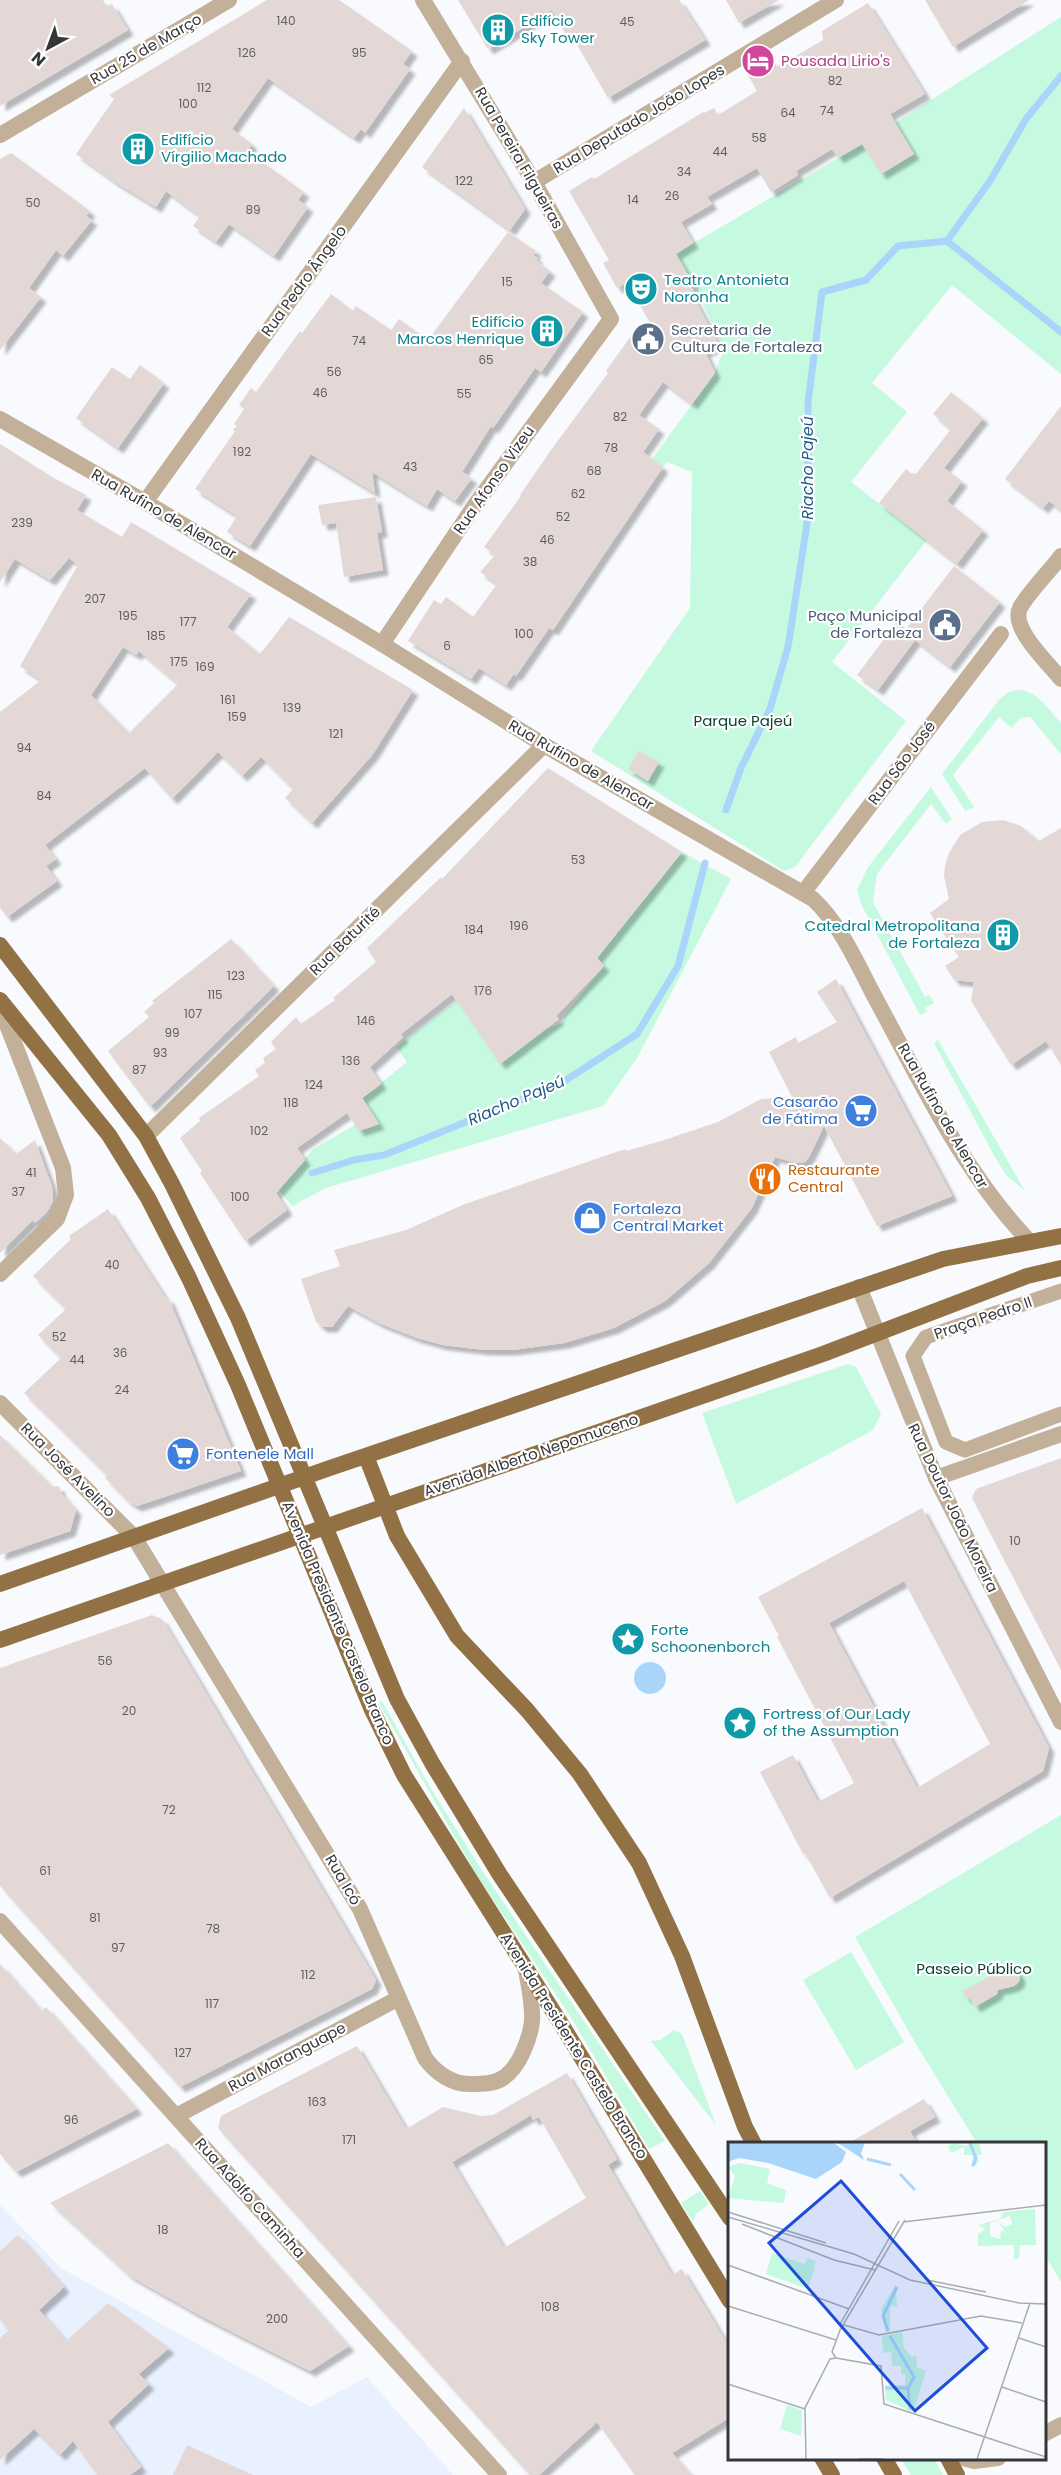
<svg xmlns="http://www.w3.org/2000/svg" width="1061" height="2475" font-family="Poppins,sans-serif">
<style>
.built{fill:#eaf1fe}
.green{fill:#c5fae0}
.water{fill:#a9d5fb}
.lines{fill:none;stroke-linecap:round;stroke-linejoin:round}
.stream{stroke:#a9d5fb;stroke-width:7}
.building{fill:#e4d8d7;fill-rule:evenodd;filter:url(#shadow)}
.pedestrian{stroke:#c2b098;stroke-width:15}
.minor{stroke:#c2b098;stroke-width:16}
.tertiary{stroke:#c2b098;stroke-width:16}
.primary{stroke:#927144;stroke-width:16}
.labels{text-anchor:middle;stroke-width:4.5;stroke-linejoin:round;paint-order:stroke}
.number-label{font-size:12px;fill:#605e61}
.culture-label{font-size:15px;fill:#0d838f;stroke:#fff;text-anchor:start}
.street-label{font-size:15px;fill:#34363a;stroke:#fff}
.hotel-label{font-size:15px;fill:#b23c85;stroke:#fff;text-anchor:start}
.service-label{font-size:15px;fill:#4e5e75;stroke:#fff;text-anchor:start}
.park-label{font-size:15px;fill:#07452f;stroke:#fff}
.shop-label{font-size:15px;fill:#366cbe;stroke:#fff;text-anchor:start}
.food-label{font-size:15px;fill:#c56008;stroke:#fff;text-anchor:start}
.water-label{font-size:16px;font-style:italic;fill:#1f5b87;stroke:#fff}
.inset-river{fill:none;stroke:#a9d5fb;stroke-width:3}
.inset-road{fill:none;stroke:#aaacb0;stroke-width:1.5}
.view{fill:#1d4ed8;fill-opacity:0.15;stroke:#1d4ed8;stroke-width:3}
.inset-edge{fill:none;stroke:#34363a;stroke-width:3}
</style>
<defs>
<filter id="shadow"><feDropShadow dx="5.5" dy="5.5" stdDeviation="1.5" flood-color="#0004"/></filter>
</defs>
<rect width="100%" height="100%" fill="#f8fafe"/>
<!-- built -->
<path class="built" d="M0 2205 61 2268 311 2407 367 2377 453 2475H0Z"/>
<!-- green -->
<path class="green" d="M1061 17V374L952 285 872 383 907 412 851 482 927 540 832 662 906 721 795 867 784 871 591 751 690 608 692 472 667 462 663 467 652 459 715 373 724 348 694 285 675 254 862 144Z
M1016 690C1038 690 1048 709 1061 723V754L1030 717 1020 718 1012 728 999 717 953 775 974 807 965 811 942 774 999 700 1007 693Z
M931 787 952 819 946 824 931 804 877 874 873 902 925 997 930 995 934 1003 925 1008 927 1012 920 1015 861 904 857 890 868 867Z
M682 852 731 879 637 1058 603 1106 326 1188 292 1206 279 1190 313 1149 355 1125 379 1124 362 1098 407 1062 396 1047 457 1001 500 1064 547 1028 562 1024 564 1016 604 966 597 958Z
M938 1040 1025 1191 1007 1176 996 1159 934 1043Z
M848 1364 856 1367 881 1414 873 1430 736 1504 702 1413Z
M382 1701 430 1787 481 1869 665 2141 649 2149 572 2019 476 1874 379 1703Z
M1061 1815V2282L1045 2255 1044 2144 977 2143 917 2046 855 1937Z
M851 1952 904 2042 856 2070 803 1980Z
M674 2030 682 2034 716 2125 651 2041 660 2040Z
M700 2191 709 2204 696 2214 693 2222 681 2203Z
M901 2459H934L943 2475H911Z"/>
<!-- water -->
<path class="water" d="M634 1678a16 16 0 1 1 32 0a16 16 0 1 1-32 0Z"/>
<g class="lines">
<!-- stream -->
<path class="stream" d="M947 241 990 181 1026 119 1061 76
M726 810 741 768 770 709 788 647 808 517V403L822 292 866 280 898 246 947 241 1061 332
M312 1173 354 1160 384 1155 560 1084 637 1034 678 966 705 863"/>
</g>
<!-- building -->
<path class="building" d="M0 0H103L107 7 112 4 128 30 0 106Z
M267 0H339L412 51 403 64 410 69 365 133 361 129 354 138 268 78 232 129 252 144 247 151 304 192 298 200 308 207 274 256 229 224 216 242 193 226 200 216 166 191 156 207 115 182 76 154 114 99 109 95Z
M458 0H679L705 40 608 98 572 36 568 38 552 10 488 49Z
M726 0H779L739 23Z
M925 0H1029L953 47Z
M868 3 925 94 890 114 914 154 881 174 862 144 838 158 832 149 796 171 798 175 771 192 757 168 707 197 712 204 681 222 693 243 676 254 694 285 691 286 694 293 692 294 719 345 705 352 715 373 692 404 663 382 639 415 659 429 643 452 663 467 553 630 549 628 516 676 514 674 506 685 479 668 471 679 408 641 434 600 441 604 446 597 473 617 497 584 480 572 495 555 484 547 521 496 520 495 551 450 608 373 606 371 628 340 633 335 652 326 627 283 617 288 603 263 609 260 569 191 592 177 594 179 703 112 704 113 714 108 718 115 757 91 748 75 773 60 777 67 823 40 822 31Z
M464 108 525 209 510 230 422 167Z
M11 153 90 211 86 216 92 220 63 256 56 250 29 288 41 297 0 350V159Z
M508 232 536 251 533 255 538 258 536 260 550 271 541 283 583 312 541 372 535 368 493 428 491 426 462 472 472 478 455 501 437 489 427 506 372 472 375 493 311 454 250 546 227 532 237 516 195 489 235 431 233 430 237 426 234 424 244 409 239 405 251 388 256 392 300 331 302 333 331 294 353 311 356 306 391 330 399 319 428 340Z
M140 365 164 383 118 448 76 418 112 367 130 379Z
M951 392 983 418 944 468 962 481 947 501 983 530 957 564 879 503 906 469 912 474 914 473 916 474 951 429 933 414Z
M1061 406V510L1049 501 1043 508 1005 479Z
M0 444 52 477 86 495 77 510 122 537 131 522 251 594 227 627 260 654 289 617 413 690 373 754 312 823 285 798 293 789 261 757 242 776 218 752 172 799 145 768 45 845 56 859 46 866 57 881 7 917 0 908V712L41 680 20 666 78 565 69 558 50 580 15 559 0 582ZM123 647 136 655 139 651 178 684 129 733 91 695Z
M376 497 382 532 377 533 383 570 344 577 336 523 322 525 318 505Z
M954 566 1000 602 950 667 915 640 878 690 857 675 897 622 906 629Z
M639 751 659 762 648 781 628 769Z
M548 768 682 852 597 958 604 966 556 1016 559 1019 500 1064 452 994 401 1034 403 1037 370 1067 381 1084 362 1098 379 1124 359 1131 347 1113 297 1148 305 1160 276 1193 287 1210 245 1241 200 1173 202 1171 180 1138 200 1121 199 1118 259 1076 255 1070 265 1063 263 1058 276 1049 271 1042 296 1017 301 1024 335 1000 333 998 376 962 367 948 441 877 442 879Z
M1003 820 1021 826 1039 841 1061 828V1065L1046 1041 1011 1065 971 1001 974 982 954 980 945 966 959 957 930 913 949 899 944 876 945 865 949 853 960 835 982 822Z
M231 939 274 986 150 1107 108 1051 149 1017 144 1012 154 1003 152 1001Z
M836 979 952 1196 877 1226 824 1126 809 1157 805 1162 796 1163 775 1157 752 1208 709 1263 665 1301 614 1328 564 1343 512 1350H485L443 1345 417 1338 379 1323 348 1306 332 1327H322L316 1322 301 1279 340 1266 334 1250 406 1230 465 1204 625 1149 626 1151 661 1141 718 1122 761 1099 792 1097 769 1052 796 1037 798 1043 837 1022 817 992Z
M0 1138 16 1154 35 1140 52 1187 53 1201 47 1212 35 1223 33 1220 0 1253Z
M108 1209 166 1299 168 1297 241 1471 137 1506 129 1502 105 1478 107 1475 24 1393 61 1358 38 1335 66 1309 33 1276 71 1239 69 1236Z
M0 1435 53 1487 59 1486 61 1493 76 1510 70 1531 0 1555Z
M1061 1458V1670L972 1498 976 1489Z
M922 1508 1049 1748 1043 1771 830 1898 805 1853 803 1854 760 1772 793 1755 818 1802 854 1783 777 1637 779 1636 758 1597ZM904 1581 990 1744 917 1788 829 1623Z
M152 1615 162 1619 376 1980 372 1989 180 2087 0 1886V1668Z
M0 1964 42 2011 46 2007 137 2109 16 2172 0 2154Z
M1008 1966 1014 1967 1020 1976 1019 1982 1014 1986 998 1990 997 1994 975 2007 969 1997 965 1998 963 1991Z
M357 2046 406 2129 443 2107 481 2116 493 2115 567 2073 617 2159 608 2165 672 2275 682 2269 729 2347V2418L672 2453 691 2475H635L597 2422 539 2475H530L218 2128 221 2116ZM531 2115 533 2120 539 2117 586 2198 504 2248 452 2162Z
M924 2099 935 2117 910 2131 917 2144H847Z
M168 2143 267 2254 349 2346 310 2371 201 2316 130 2276 50 2203Z
M18 2235 64 2287 39 2310 66 2341 108 2303 169 2348 139 2374 149 2384 108 2422 141 2467 130 2475H97L73 2441 60 2455 34 2429 0 2460V2338L9 2330 0 2320V2251Z
M187 2445 253 2475H173Z"/>
<g class="lines">
<!-- pedestrian -->
<path class="pedestrian" d="M1061 1291 926 1337 913 1356 946 1442 965 1450 1061 1414"/>
<!-- minor -->
<path class="minor" d="M0 135 229 0
M534 182 836 0
M145 502 462 61
M382 644 475 505 611 319 534 182 423 0
M803 893 1001 634
M0 1007 63 1168 66 1195 57 1219 0 1274
M146 1136 544 745
M0 1403 134 1537 360 1909 425 2058C435 2072 452 2085 471 2084 482 2084 494 2084 503 2078 519 2068 530 2039 532 2021 533 2004 529 1987 526 1970
M936 1478 1061 1434
M0 1921 499 2475
M176 2116 399 1998
M1044 2434 1061 2425
M963 2458 974 2461 998 2458"/>
<!-- tertiary -->
<path class="tertiary" d="M0 419 145 502 382 644 544 745 813 899C842 926 859 968 878 1003 923 1086 964 1173 1030 1242
M1061 556C1050 571 1028 593 1020 608 1010 628 1049 664 1061 679
M859 1287 936 1478 1061 1722"/>
<!-- primary -->
<path class="primary" d="M0 945 146 1136 172 1184 238 1318 397 1699 432 1763 500 1875 730 2218
M0 1000 109 1135 148 1198 189 1278 238 1385 372 1710 404 1775 563 2027 730 2301
M366 1456 397 1536 457 1636 527 1710 580 1774 639 1863 682 1956 745 2127 754 2144
M0 1584 327 1469 943 1259 1061 1236
M0 1640 823 1354 1027 1276 1061 1268
M822 2458 832 2475
M884 2458 894 2475
M948 2458 957 2475"/>
</g>
<!-- icons -->
<defs>
<symbol id="building-disc" viewBox="-11 -11 22 22"><circle r="9.5" fill="#0f9aa8" stroke="#fff"/><path d="M-4-6H4V6H1V3H-1V6H-4ZM-2.5-4.3h1.7v1.8h-1.7ZM.8-4.3h1.7v1.8H.8ZM-2.5-1h1.7V.8h-1.7ZM.8-1h1.7V.8H.8Z" fill="#fff"/></symbol>
<symbol id="hotel-disc" viewBox="-11 -11 22 22"><circle r="9.5" fill="#d1479c" stroke="#fff"/><path d="M-6-4.5h1.5V1H6V5H4.5V3h-9V5H-6ZM-4 0a1.8 1.8 0 1 1 3.6 0ZM.5 0V-2.5h3Q6-2.5 6 0Z" fill="#fff"/></symbol>
<symbol id="theatre-disc" viewBox="-11 -11 22 22"><circle r="9.5" fill="#0f9aa8" stroke="#fff"/><path d="M-5-5.5Q0-4 5-5.5V0Q5 5 0 6Q-5 5-5 0ZM-3.3-2.5H-1v1.5H-3.3ZM1-2.5H3.3v1.5H1ZM-2.8 1Q0 5.5 2.8 1Z" fill="#fff"/></symbol>
<symbol id="civic-disc" viewBox="-11 -11 22 22"><circle r="9.5" fill="#5c6f8a" stroke="#fff"/><path d="M-.6-6.5H3V-4.5H.6V-3L4-1V1h2V6H-6V1h2V-1L-.6-3ZM-1.2 2.5V6h2.4V2.5Z" fill="#fff"/></symbol>
<symbol id="supermarket-disc" viewBox="-11 -11 22 22"><circle r="9.5" fill="#3f7fe0" stroke="#fff"/><path d="M-6-5.5h2.5l.6 2H6L4.5 2H-2.5L-4.4-4H-6ZM-1.5 3.2a1.3 1.3 0 1 0 .1 0ZM3 3.2a1.3 1.3 0 1 0 .1 0Z" fill="#fff"/></symbol>
<symbol id="restaurant-disc" viewBox="-11 -11 22 22"><circle r="9.5" fill="#e8710a" stroke="#fff"/><path d="M-5-6h1v4h1v-4h1v4h1v-4h1v5L-1.5 .5V6h-2V.5L-5-1ZM5-6V6H3V1.5H1.5Q1.5-4 5-6Z" fill="#fff"/></symbol>
<symbol id="shop-disc" viewBox="-11 -11 22 22"><circle r="9.5" fill="#3f7fe0" stroke="#fff"/><path d="M-5-2.5h2.3a2.7 3.5 0 0 1 5.4 0H5L5.5 6h-11ZM-1.5-2.5h3a1.5 2.3 0 0 0-3 0Z" fill="#fff"/></symbol>
<symbol id="sight-disc" viewBox="-11 -11 22 22"><circle r="9.5" fill="#0f9aa8" stroke="#fff"/><path d="M0-6L1.8-2.2L6-1.7L2.9 1.2L3.7 5.4L0 3.3L-3.7 5.4L-2.9 1.2L-6-1.7L-1.8-2.2Z" fill="#fff"/></symbol>
</defs>
<g fill-rule="evenodd">
<use href="#building-disc" x="479" y="11" width="38" height="38"/>
<use href="#hotel-disc" x="739" y="42" width="38" height="38"/>
<use href="#building-disc" x="119" y="130" width="38" height="38"/>
<use href="#theatre-disc" x="622" y="270" width="38" height="38"/>
<use href="#building-disc" x="528" y="312" width="38" height="38"/>
<use href="#civic-disc" x="629" y="320" width="38" height="38"/>
<use href="#civic-disc" x="926" y="606" width="38" height="38"/>
<use href="#building-disc" x="984" y="916" width="38" height="38"/>
<use href="#supermarket-disc" x="842" y="1092" width="38" height="38"/>
<use href="#restaurant-disc" x="746" y="1160" width="38" height="38"/>
<use href="#shop-disc" x="571" y="1199" width="38" height="38"/>
<use href="#supermarket-disc" x="164" y="1435" width="38" height="38"/>
<use href="#sight-disc" x="609" y="1620" width="38" height="38"/>
<use href="#sight-disc" x="721" y="1704" width="38" height="38"/>
</g>
<g class="labels">
<!-- number labels -->
<g class="number-label">
<text x="286" y="25">140</text>
<text x="627" y="26">45</text>
<text x="247" y="57">126</text>
<text x="359" y="57">95</text>
<text x="835" y="85">82</text>
<text x="204" y="92">112</text>
<text x="188" y="108">100</text>
<text x="827" y="115">74</text>
<text x="788" y="117">64</text>
<text x="759" y="142">58</text>
<text x="720" y="156">44</text>
<text x="684" y="176">34</text>
<text x="464" y="185">122</text>
<text x="672" y="200">26</text>
<text x="633" y="204">14</text>
<text x="33" y="207">50</text>
<text x="253" y="214">89</text>
<text x="507" y="286">15</text>
<text x="359" y="345">74</text>
<text x="486" y="364">65</text>
<text x="334" y="376">56</text>
<text x="320" y="397">46</text>
<text x="464" y="398">55</text>
<text x="620" y="421">82</text>
<text x="611" y="452">78</text>
<text x="242" y="456">192</text>
<text x="410" y="471">43</text>
<text x="594" y="475">68</text>
<text x="578" y="498">62</text>
<text x="563" y="521">52</text>
<text x="22" y="527">239</text>
<text x="547" y="544">46</text>
<text x="530" y="566">38</text>
<text x="95" y="603">207</text>
<text x="128" y="620">195</text>
<text x="188" y="626">177</text>
<text x="524" y="638">100</text>
<text x="156" y="640">185</text>
<text x="447" y="650">6</text>
<text x="179" y="666">175</text>
<text x="205" y="671">169</text>
<text x="228" y="704">161</text>
<text x="292" y="712">139</text>
<text x="237" y="721">159</text>
<text x="336" y="738">121</text>
<text x="24" y="752">94</text>
<text x="44" y="800">84</text>
<text x="578" y="864">53</text>
<text x="519" y="930">196</text>
<text x="474" y="934">184</text>
<text x="236" y="980">123</text>
<text x="483" y="995">176</text>
<text x="215" y="999">115</text>
<text x="193" y="1018">107</text>
<text x="366" y="1025">146</text>
<text x="172" y="1037">99</text>
<text x="160" y="1057">93</text>
<text x="351" y="1065">136</text>
<text x="139" y="1074">87</text>
<text x="314" y="1089">124</text>
<text x="291" y="1107">118</text>
<text x="259" y="1135">102</text>
<text x="31" y="1177">41</text>
<text x="18" y="1196">37</text>
<text x="240" y="1201">100</text>
<text x="112" y="1269">40</text>
<text x="59" y="1341">52</text>
<text x="120" y="1357">36</text>
<text x="77" y="1364">44</text>
<text x="122" y="1394">24</text>
<text x="1015" y="1545">10</text>
<text x="105" y="1665">56</text>
<text x="129" y="1715">20</text>
<text x="169" y="1814">72</text>
<text x="45" y="1875">61</text>
<text x="95" y="1922">81</text>
<text x="213" y="1933">78</text>
<text x="118" y="1952">97</text>
<text x="308" y="1979">112</text>
<text x="212" y="2008">117</text>
<text x="183" y="2057">127</text>
<text x="317" y="2106">163</text>
<text x="71" y="2124">96</text>
<text x="349" y="2144">171</text>
<text x="163" y="2234">18</text>
<text x="550" y="2311">108</text>
<text x="277" y="2323">200</text>
</g>
<!-- culture labels -->
<g class="culture-label">
<text x="521" y="26">Edifício<tspan x="521" dy="17">Sky Tower</tspan></text>
<text x="161" y="145">Edifício<tspan x="161" dy="17">Vírgilio Machado</tspan></text>
<text x="664" y="285">Teatro Antonieta<tspan x="664" dy="17">Noronha</tspan></text>
<text x="524" y="327" text-anchor="end">Edifício<tspan x="524" dy="17">Marcos Henrique</tspan></text>
<text x="980" y="931" text-anchor="end">Catedral Metropolitana<tspan x="980" dy="17">de Fortaleza</tspan></text>
<text x="651" y="1635">Forte<tspan x="651" dy="17">Schoonenborch</tspan></text>
<text x="763" y="1719">Fortress of Our Lady<tspan x="763" dy="17">of the Assumption</tspan></text>
</g>
<!-- street labels -->
<g class="street-label">
<text transform="translate(146 49) rotate(-30)" y="5">Rua 25 de Março</text>
<text transform="translate(639 119) rotate(-31)" y="5">Rua Deputado João Lopes</text>
<text transform="translate(519 158) rotate(60)" y="5">Rua Pereira Filgueiras</text>
<text transform="translate(304 281) rotate(-54)" y="5">Rua Pedro Ângelo</text>
<text transform="translate(494 480) rotate(-55)" y="5">Rua Afonso Vizeu</text>
<text transform="translate(164 514) rotate(30)" y="5">Rua Rufino de Alencar</text>
<text transform="translate(902 763) rotate(-53)" y="5">Rua São José</text>
<text transform="translate(581 765) rotate(30)" y="5">Rua Rufino de Alencar</text>
<text transform="translate(345 941) rotate(-44)" y="5">Rua Baturité</text>
<text transform="translate(943 1116) rotate(60)" y="5">Rua Rufino de Alencar</text>
<text transform="translate(983 1318) rotate(-19)" y="5">Praça Pedro II</text>
<text transform="translate(531 1455) rotate(-19)" y="5">Avenida Alberto Nepomuceno</text>
<text transform="translate(68 1470) rotate(45)" y="5">Rua José Avelino</text>
<text transform="translate(953 1508) rotate(64)" y="5">Rua Doutor João Moreira</text>
<text transform="translate(338 1623) rotate(67)" y="5">Avenida Presidente Castelo Branco</text>
<text transform="translate(343 1880) rotate(60)" y="5">Rua Icó</text>
<text transform="translate(574 2046) rotate(58)" y="5">Avenida Presidente Castelo Branco</text>
<text transform="translate(287 2057) rotate(-28)" y="5">Rua Maranguape</text>
<text transform="translate(250 2198) rotate(48)" y="5">Rua Adolfo Caminha</text>
</g>
<!-- hotel labels -->
<g class="hotel-label">
<text x="781" y="66">Pousada Lirio's</text>
</g>
<!-- service labels -->
<g class="service-label">
<text x="671" y="335">Secretaria de<tspan x="671" dy="17">Cultura de Fortaleza</tspan></text>
<text x="922" y="621" text-anchor="end">Paço Municipal<tspan x="922" dy="17">de Fortaleza</tspan></text>
</g>
<!-- park labels -->
<g class="park-label">
<text x="743" y="726">Parque Pajeú</text>
<text x="974" y="1974">Passeio Público</text>
</g>
<!-- shop labels -->
<g class="shop-label">
<text x="838" y="1107" text-anchor="end">Casarão<tspan x="838" dy="17">de Fátima</tspan></text>
<text x="613" y="1214">Fortaleza<tspan x="613" dy="17">Central Market</tspan></text>
<text x="206" y="1459">Fontenele Mall</text>
</g>
<!-- food labels -->
<g class="food-label">
<text x="788" y="1175">Restaurante<tspan x="788" dy="17">Central</tspan></text>
</g>
<!-- water labels -->
<g class="water-label">
<text transform="translate(807 468) rotate(-90)" y="6">Riacho Pajeú</text>
<text transform="translate(516 1100) rotate(-23)" y="6">Riacho Pajeú</text>
</g>
</g>
<!-- overview -->
<g transform="translate(728 2142)">
<rect width="318" height="318" fill="#f8fafe"/>
<path d="M226 1 236 4 251 1 254 13H247L251 20 243 26 245 13H236V5L223 11 220 4ZM11 21 42 27 39 41 58 48 56 61 0 56 7 34 0 25ZM307 67 308 103H292L291 117H286V103L250 104V92L258 87 250 83 272 77 275 70ZM282 74 284 82 278 85 271 81 278 91 273 88 272 97 262 94V81ZM44 111 77 122 79 116 88 119 86 124 80 122 87 125 80 147 38 132ZM168 142 169 165 162 164V189L158 190 153 167ZM174 190 176 206 184 215 188 213 189 225 198 229 185 270 158 258 157 243H177V232H173V224H164L163 210 155 211 154 194ZM59 263 74 268 73 294 52 287Z" fill="#c5fae0" fill-rule="evenodd"/>
<path d="M0 1H106L118 10 114 20 88 37 40 21 11 16 0 20ZM110 1H137L133 11 136 18Z" fill="#a9d5fb"/>
<path class="inset-river" d="M242 1 248 16 245 24M139 17 163 23M172 32 187 48M160 189 155 174 169 145M157 246H180L186 235 162 194M180 246 182 268"/>
<path class="inset-road" d="M0 70 98 101M0 75 126 112 182 138 291 161 318 162M175 80 318 63M14 82 106 118 147 128M0 123 121 167M199 138 258 150M0 164 108 198M116 183 151 193 253 174 294 181M111 184 171 79M291 196 318 205M108 216 153 224 156 262 318 315M0 242 77 267M274 245 318 260M78 317 77 266 102 217 108 216 104 210 112 188 177 78M130 317H155M249 317 302 161"/>
<path class="view" d="M113 39 259 206 187 269 41 101Z"/>
<rect width="318" height="318" class="inset-edge"/>
</g>
<!-- north arrow -->
<g transform="translate(48 48) rotate(221)" stroke="#ffffff" stroke-width="4.5" paint-order="stroke">
<path d="M0-4.5L10 22L0 15L-10 22Z" fill="#34363a"/>
<text y="-9" font-size="16" font-weight="bold" text-anchor="middle" fill="#34363a">N</text>
</g>
</svg>
